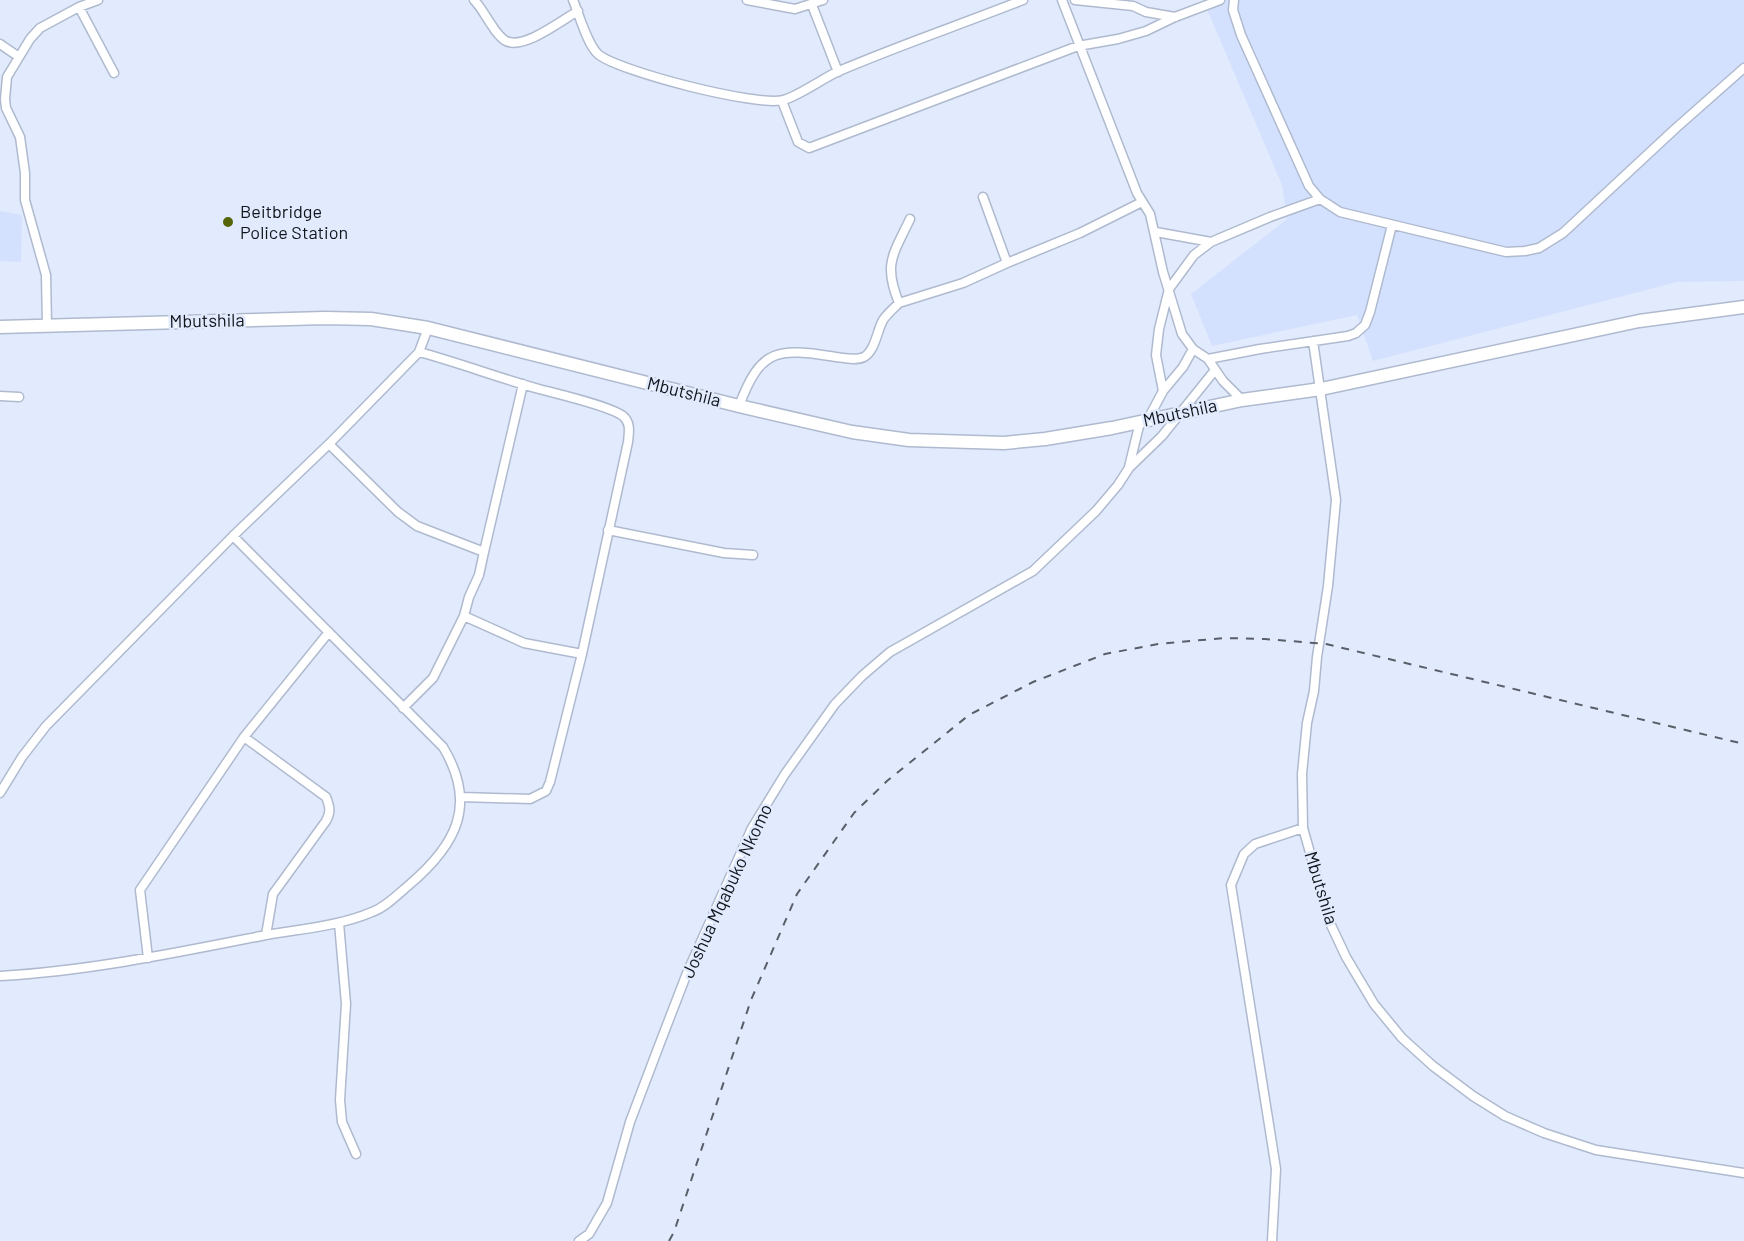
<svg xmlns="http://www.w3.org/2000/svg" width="1744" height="1241" font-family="Barlow,sans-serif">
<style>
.built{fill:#d4e1fe}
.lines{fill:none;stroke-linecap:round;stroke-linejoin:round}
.street-casing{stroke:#afbacf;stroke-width:11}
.secondary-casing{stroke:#afbacf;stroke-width:15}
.street{stroke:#fff;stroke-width:8}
.secondary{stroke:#fff;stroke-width:12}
.rail{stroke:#595e69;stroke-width:2;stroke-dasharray:8 8;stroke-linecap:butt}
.poi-dot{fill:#576509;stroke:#e2ebfd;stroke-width:2}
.labels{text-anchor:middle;stroke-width:5;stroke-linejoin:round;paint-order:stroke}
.poi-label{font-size:18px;fill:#11151c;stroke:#e2ebfd;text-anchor:start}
.street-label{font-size:18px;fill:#11151c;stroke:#e2ebfd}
</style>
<rect width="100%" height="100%" fill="#e2ebfd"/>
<!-- built -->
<path class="built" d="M1203 0H1744V281L1677 282 1373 361 1357 315 1212 346 1191 294 1287 219 1282 185Z
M0 211 22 215 21 262 0 261Z"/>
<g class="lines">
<defs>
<path id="street" d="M474 0C482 8 486 18 493 27 495 31 502 39 506 41 524 50 562 20 578 11
M573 0C579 14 587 44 598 54 617 71 757 107 783 100 799 96 823 78 839 71 900 45 962 24 1023 0
M747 0 795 9 823 0
M1062 0 1137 193 1150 214 1163 272 1182 334 1193 349 1208 359 1223 381 1242 400
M1075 0 1133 6 1146 12 1175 17
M1234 0 1233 10 1241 35 1309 186 1320 199 1340 212 1506 252 1525 251 1539 248 1563 233 1676 128 1744 68
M812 5 838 72
M79 7 114 73
M0 44 19 57
M782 101 798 142 809 148 1078 46 1118 39 1146 31 1175 17 1220 0
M983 197 1007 263 1080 233 1142 202
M910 219C893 255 883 264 899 303L963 283 1007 263
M1156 232 1211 242
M47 326 46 275 25 200V173L20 137 6 108 5 99 7 77 30 39 40 28 79 7 98 0
M1313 341 1336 500 1328 586 1317 657 1314 691 1307 723 1302 774 1303 828 1330 923 1346 957 1374 1004 1402 1038 1433 1066 1473 1096 1505 1116 1544 1133 1596 1150 1744 1173
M419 352C460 363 499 378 539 389 558 394 610 406 623 416 631 423 629 432 628 442L582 654 550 782 546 791 530 799 461 797
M1208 359 1260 349 1348 336 1356 333 1365 325 1370 312 1392 225
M1163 391 1183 367 1193 349
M0 396 19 397
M739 406C761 347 778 348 836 357 844 358 856 361 864 357 875 351 877 331 883 320 887 314 894 308 899 303
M1147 421 1163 391 1156 355 1159 329 1169 289 1194 255 1211 242 1270 217 1320 199
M329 444 398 512 417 526 484 552 479 575 469 597 464 616 433 678 403 708
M1129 467 1140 422
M608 530 724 553 753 555
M484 552 523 384
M464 616 524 643 582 654
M244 737 326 797C330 807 331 812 326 821L273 894 266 935
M0 793 22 757 46 726 233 536 329 444 419 352 428 328
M339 923 346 1004 340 1100 342 1122 356 1154
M148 958 140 890 244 737 329 632
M0 976C88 971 175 953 261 936 298 929 337 927 372 912 386 907 398 894 409 885 456 845 478 805 443 747L233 536
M579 1241 589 1234 607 1203 630 1122 660 1043 687 973 752 828 785 774 835 704 862 676 890 652 1033 571 1096 511 1118 485 1129 468 1162 436 1215 370
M1272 1241 1276 1169 1231 885 1244 854 1255 844 1303 828"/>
<path id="secondary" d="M0 327 325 318 371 319 428 328 739 406 852 432 909 440 1004 443 1045 439 1112 428 1242 400 1321 389 1639 321 1744 307"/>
</defs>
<!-- street casing -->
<use href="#street" class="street-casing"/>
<!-- secondary casing -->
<use href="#secondary" class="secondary-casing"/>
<!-- street -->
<use href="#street" class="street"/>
<!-- secondary -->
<use href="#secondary" class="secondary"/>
<!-- rail -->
<path class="rail" d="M669 1241 674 1232 751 1000 797 894 854 813 887 781 969 715 1033 682 1105 654 1158 644 1224 638 1265 639 1326 644 1744 744"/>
</g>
<!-- markers -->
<circle class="poi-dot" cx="228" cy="222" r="6"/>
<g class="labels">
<!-- poi labels -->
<g class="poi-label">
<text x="240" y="218">Beitbridge<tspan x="240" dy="21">Police Station</tspan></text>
</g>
<!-- street labels -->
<g class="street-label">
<text transform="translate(207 321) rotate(-1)" y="6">Mbutshila</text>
<text transform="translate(684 392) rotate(14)" y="6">Mbutshila</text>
<text transform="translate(1180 413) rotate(-12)" y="6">Mbutshila</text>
<text transform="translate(1321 888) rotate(73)" y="6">Mbutshila</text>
<text transform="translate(727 891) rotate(-65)" y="6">Joshua Mqabuko Nkomo</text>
</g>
</g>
</svg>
